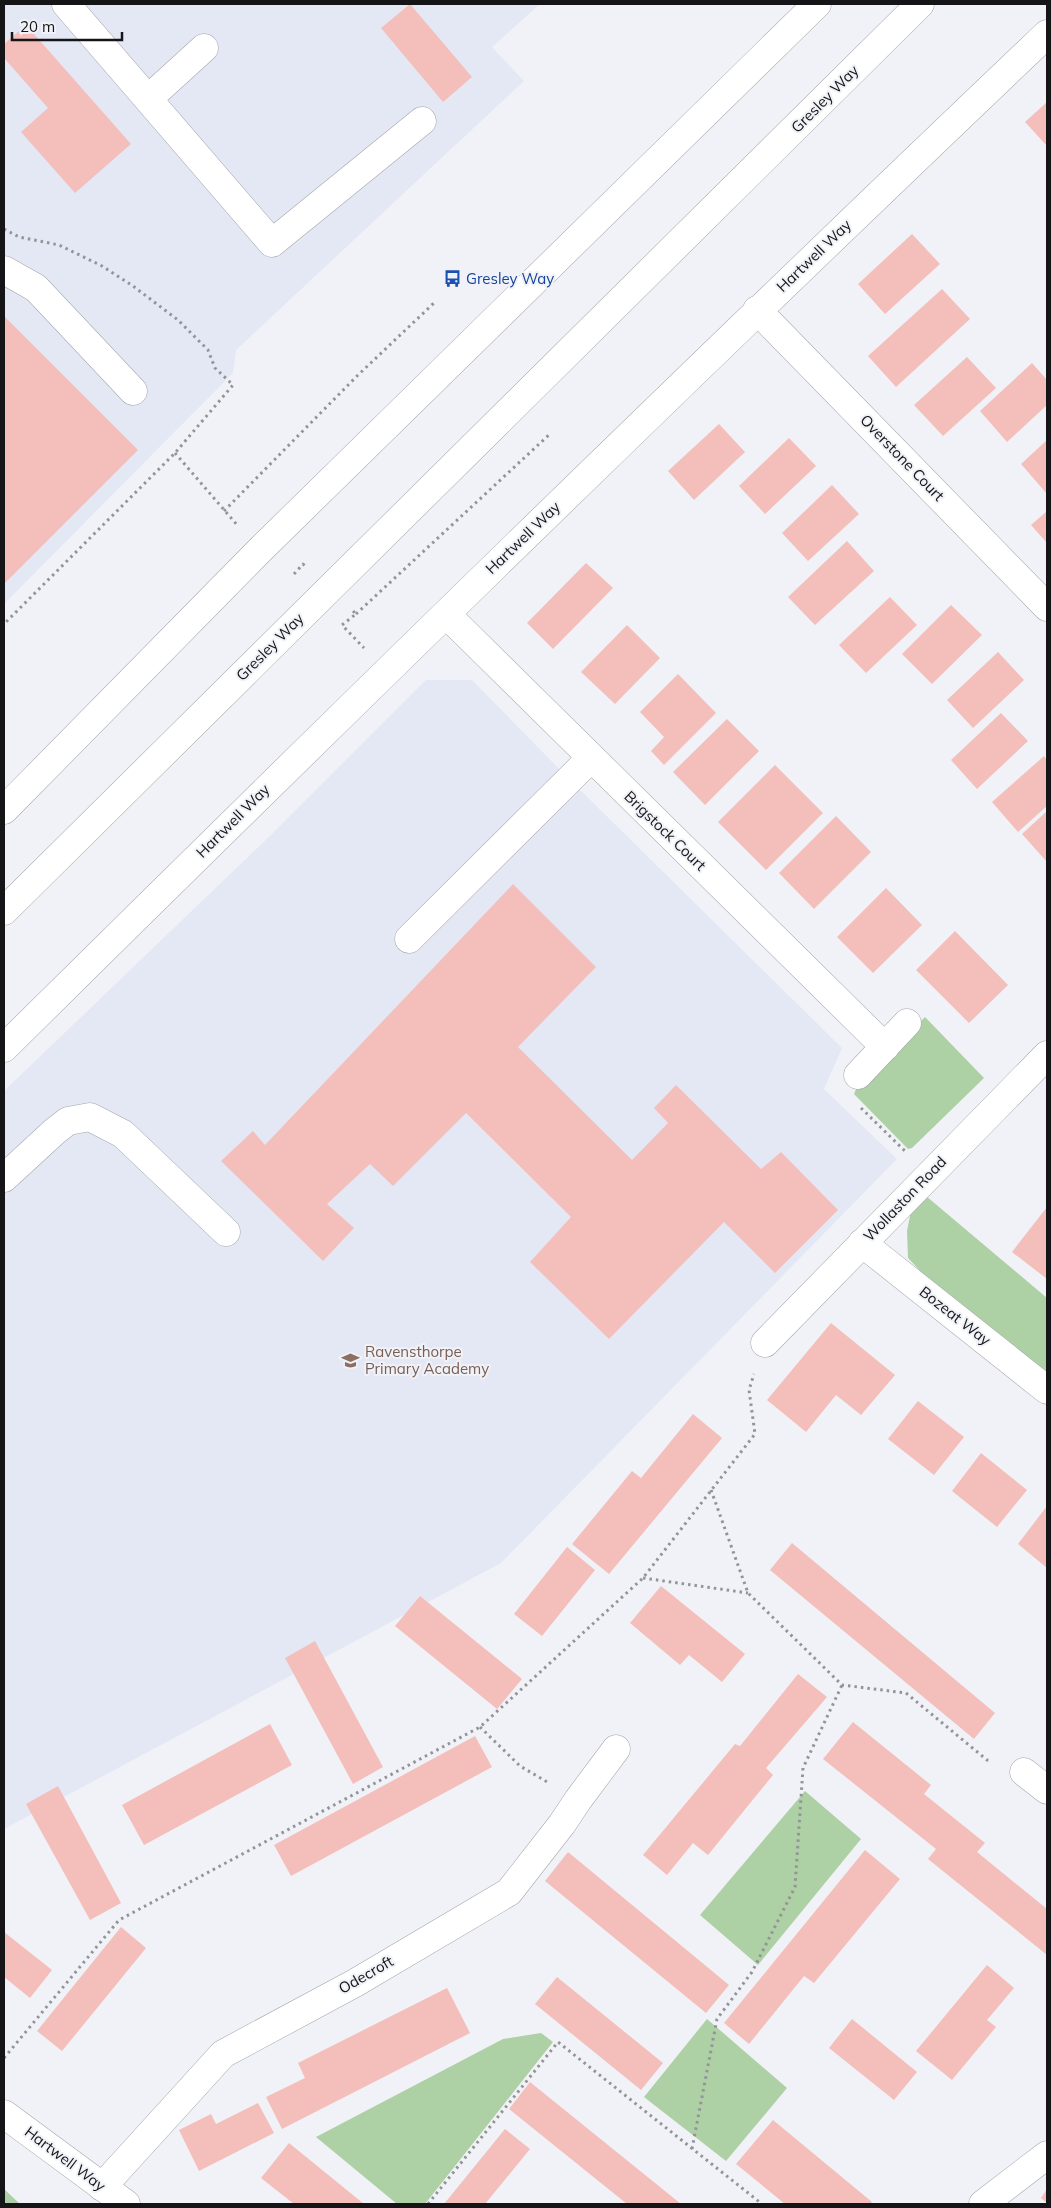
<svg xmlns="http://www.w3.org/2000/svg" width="1051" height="2208" font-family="Mulish,sans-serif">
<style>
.built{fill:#e4e8f5}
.green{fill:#add0a4}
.building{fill:#f4bebb}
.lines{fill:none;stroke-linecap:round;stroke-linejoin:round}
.minor-casing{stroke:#a4a6ab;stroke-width:29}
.path{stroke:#939497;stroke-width:3;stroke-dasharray:2.5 4;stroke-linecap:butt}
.minor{stroke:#fff;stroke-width:28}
.labels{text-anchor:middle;stroke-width:4;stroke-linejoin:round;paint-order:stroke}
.street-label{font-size:15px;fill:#151517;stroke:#f0f2f7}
.transit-label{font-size:15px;fill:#164399;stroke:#f0f2f7;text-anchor:start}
.education-label{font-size:15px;fill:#785e54;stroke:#f0f2f7;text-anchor:start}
</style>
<rect width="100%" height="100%" fill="#f0f2f7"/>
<!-- built -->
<path class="built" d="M4 4H540L492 47 524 81 236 350 233 373 4 604Z
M426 680H472L570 780 842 1048 824 1089 897 1159 501 1563 4 1829V1091L272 834Z"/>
<!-- green -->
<path class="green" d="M925 1017 984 1078 912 1148 908 1149 854 1094 860 1080Z
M926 1196 1047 1298V1377L928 1279 908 1258 907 1231 911 1211Z
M805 1791 861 1839 758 1965 700 1915Z
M707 2019 787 2088 726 2161 644 2097Z
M541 2033 553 2042 425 2204H397L316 2137 503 2039Z
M4 2189 20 2204H4Z"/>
<!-- building -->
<path class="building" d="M410 4 472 77 443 102 381 28Z
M26 25 131 144 75 193 21 132 48 108 4 58V44Z
M1047 102V146L1025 122Z
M912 234 940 264 885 314 858 284Z
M942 289 970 319 896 387 868 356Z
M4 316 138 450 4 584Z
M967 357 996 388 943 436 914 405Z
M1032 363 1047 380V405L1007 442 980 411Z
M719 424 745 452 694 500 668 471Z
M789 438 816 466 765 514 739 486Z
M1047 440V494L1021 464Z
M832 485 859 514 808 561 782 533Z
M1047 511V543L1031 525Z
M847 541 874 571 815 625 788 597Z
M586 563 613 588 553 649 527 623Z
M890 597 917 625 866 673 839 645Z
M951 605 982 635 932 684 902 654Z
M627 625 660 658 615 704 581 672Z
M998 652 1024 680 973 728 947 700Z
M678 674 716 713 664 765 651 751 664 737 640 712Z
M1001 713 1028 741 977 789 951 760Z
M727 719 759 751 705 805 673 772Z
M1044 756 1047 760V806L1018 832 992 802Z
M775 765 823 813 766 870 718 822Z
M1047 811V862L1022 834Z
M836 816 871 852 814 909 779 873Z
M513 884 596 967 518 1047 632 1160 668 1123 654 1108 676 1085 761 1169 781 1152 838 1210 775 1273 724 1222 609 1339 530 1262 571 1217 466 1113 393 1186 370 1164 327 1204 354 1228 323 1261 221 1161 253 1131 265 1145Z
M886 888 922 925 873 973 837 937Z
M955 931 1008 985 969 1023 916 970Z
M1047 1207V1279L1012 1252Z
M831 1323 895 1375 861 1415 836 1395 806 1432 767 1400Z
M918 1401 964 1437 934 1475 888 1439Z
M693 1414 722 1438 609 1574 572 1544 632 1471 641 1478Z
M981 1453 1027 1490 997 1527 952 1491Z
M1047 1506V1568L1018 1544Z
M792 1543 995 1713 974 1739 770 1570Z
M567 1547 595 1570 542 1636 514 1614Z
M661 1586 745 1654 722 1682 689 1655 680 1665 630 1623Z
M420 1596 522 1679 497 1709 395 1626Z
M315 1641 383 1767 353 1784 285 1658Z
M798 1674 827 1697 766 1768 773 1775 708 1855 693 1843 667 1875 643 1855 735 1744 740 1746Z
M853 1722 931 1785 924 1794 985 1843 977 1852 1047 1909V1955L928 1859 936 1849 823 1759Z
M270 1724 292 1765 144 1845 122 1805Z
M475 1736 492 1767 291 1876 274 1845Z
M58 1786 121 1903 90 1920 26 1804Z
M865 1850 900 1879 814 1983 804 1976 749 2044 724 2023Z
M568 1852 729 1985 706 2013 545 1881Z
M121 1927 146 1948 62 2051 37 2031Z
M4 1932 52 1970 30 1998 4 1977Z
M987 1965 1014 1988 987 2020 996 2027 952 2080 916 2051Z
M557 1977 663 2063 641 2090 535 2004Z
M447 1988 470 2033 282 2129 266 2097 305 2078 298 2063Z
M852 2019 917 2072 894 2100 829 2048Z
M530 2082 681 2204H627L509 2109Z
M258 2103 274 2133 199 2171 179 2130 211 2114 216 2124Z
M773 2120 872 2202 870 2204H785L736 2164Z
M505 2129 530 2149 485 2204H444Z
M289 2143 364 2204H294L261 2178Z
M1047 2189V2203L1041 2198Z"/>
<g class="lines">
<defs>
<path id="minor" d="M66 4 272 243 422 121
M148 99 204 48
M4 270 36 288 133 391
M757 310 1047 607
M446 614 885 1047
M4 810 260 550 817 4
M4 911 920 4
M409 939 591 758
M4 1048C349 707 696 368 1047 34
M858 1075 907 1023
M4 1178 55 1131 68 1121 90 1117 123 1134 226 1232
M862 1243 1047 1390
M765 1343 1047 1055
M1024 1772 1047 1790
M4 2114 126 2204
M102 2187 223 2054 355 1983 509 1892 562 1824 578 1800 616 1749
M983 2204 1047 2155"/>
</defs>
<!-- minor casing -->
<use href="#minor" class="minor-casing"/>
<!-- path -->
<path class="path" d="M4 229 19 237 59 245 102 266 133 286 178 320 208 350 215 368 233 385 175 453 4 624
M175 453 238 526
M224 511 357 376 435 302
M294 574 303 564 305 566
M353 611 356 614 342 625 364 648
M356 614 551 433
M861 1108 907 1153
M711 1490 748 1593 842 1685 906 1693 987 1760 992 1761
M643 1578 748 1593
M480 1727 520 1766 549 1783
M4 2058 119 1920 480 1727 643 1578 755 1434 749 1390 754 1374
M692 2149 717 2019 752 1972 795 1887 803 1768 842 1685
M428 2204 558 2042 762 2204"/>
<!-- minor -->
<use href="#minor" class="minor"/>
</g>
<!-- icons -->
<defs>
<symbol id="bus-bare" viewBox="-9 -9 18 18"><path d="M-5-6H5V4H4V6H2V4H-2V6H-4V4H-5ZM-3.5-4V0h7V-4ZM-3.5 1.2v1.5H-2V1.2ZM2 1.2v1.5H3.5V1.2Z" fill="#1a4fb4" stroke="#f0f2f7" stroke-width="2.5" paint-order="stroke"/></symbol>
<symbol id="school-bare" viewBox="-9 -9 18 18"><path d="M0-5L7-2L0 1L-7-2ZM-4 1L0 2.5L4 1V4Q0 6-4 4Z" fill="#8d6e63" stroke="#f0f2f7" stroke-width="2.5" paint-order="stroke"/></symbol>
</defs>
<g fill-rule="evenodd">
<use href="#bus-bare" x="440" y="266" width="25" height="25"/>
<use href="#school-bare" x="338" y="1348" width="25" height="25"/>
</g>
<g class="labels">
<!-- street labels -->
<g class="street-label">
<text transform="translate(825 99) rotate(-45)" y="5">Gresley Way</text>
<text transform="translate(814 256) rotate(-44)" y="5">Hartwell Way</text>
<text transform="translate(902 458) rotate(46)" y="5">Overstone Court</text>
<text transform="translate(523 538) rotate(-44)" y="5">Hartwell Way</text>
<text transform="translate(270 647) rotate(-45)" y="5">Gresley Way</text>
<text transform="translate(233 821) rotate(-45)" y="5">Hartwell Way</text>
<text transform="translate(665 831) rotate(44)" y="5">Brigstock Court</text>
<text transform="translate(905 1199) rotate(-46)" y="5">Wollaston Road</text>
<text transform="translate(955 1316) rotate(38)" y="5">Bozeat Way</text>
<text transform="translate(366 1975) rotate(-30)" y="5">Odecroft</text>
<text transform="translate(65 2159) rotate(37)" y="5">Hartwell Way</text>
</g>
<!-- transit labels -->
<g class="transit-label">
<text x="466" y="284">Gresley Way</text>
</g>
<!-- education labels -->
<g class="education-label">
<text x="365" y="1357">Ravensthorpe<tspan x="365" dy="17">Primary Academy</tspan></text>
</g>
</g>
<!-- border -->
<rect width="1051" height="2208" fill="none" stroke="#151517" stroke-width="10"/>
<!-- scale -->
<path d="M12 32v8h110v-8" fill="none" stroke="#151517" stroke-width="2.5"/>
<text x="20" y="32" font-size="15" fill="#151517" stroke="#f0f2f7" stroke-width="4" paint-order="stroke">20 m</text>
</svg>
